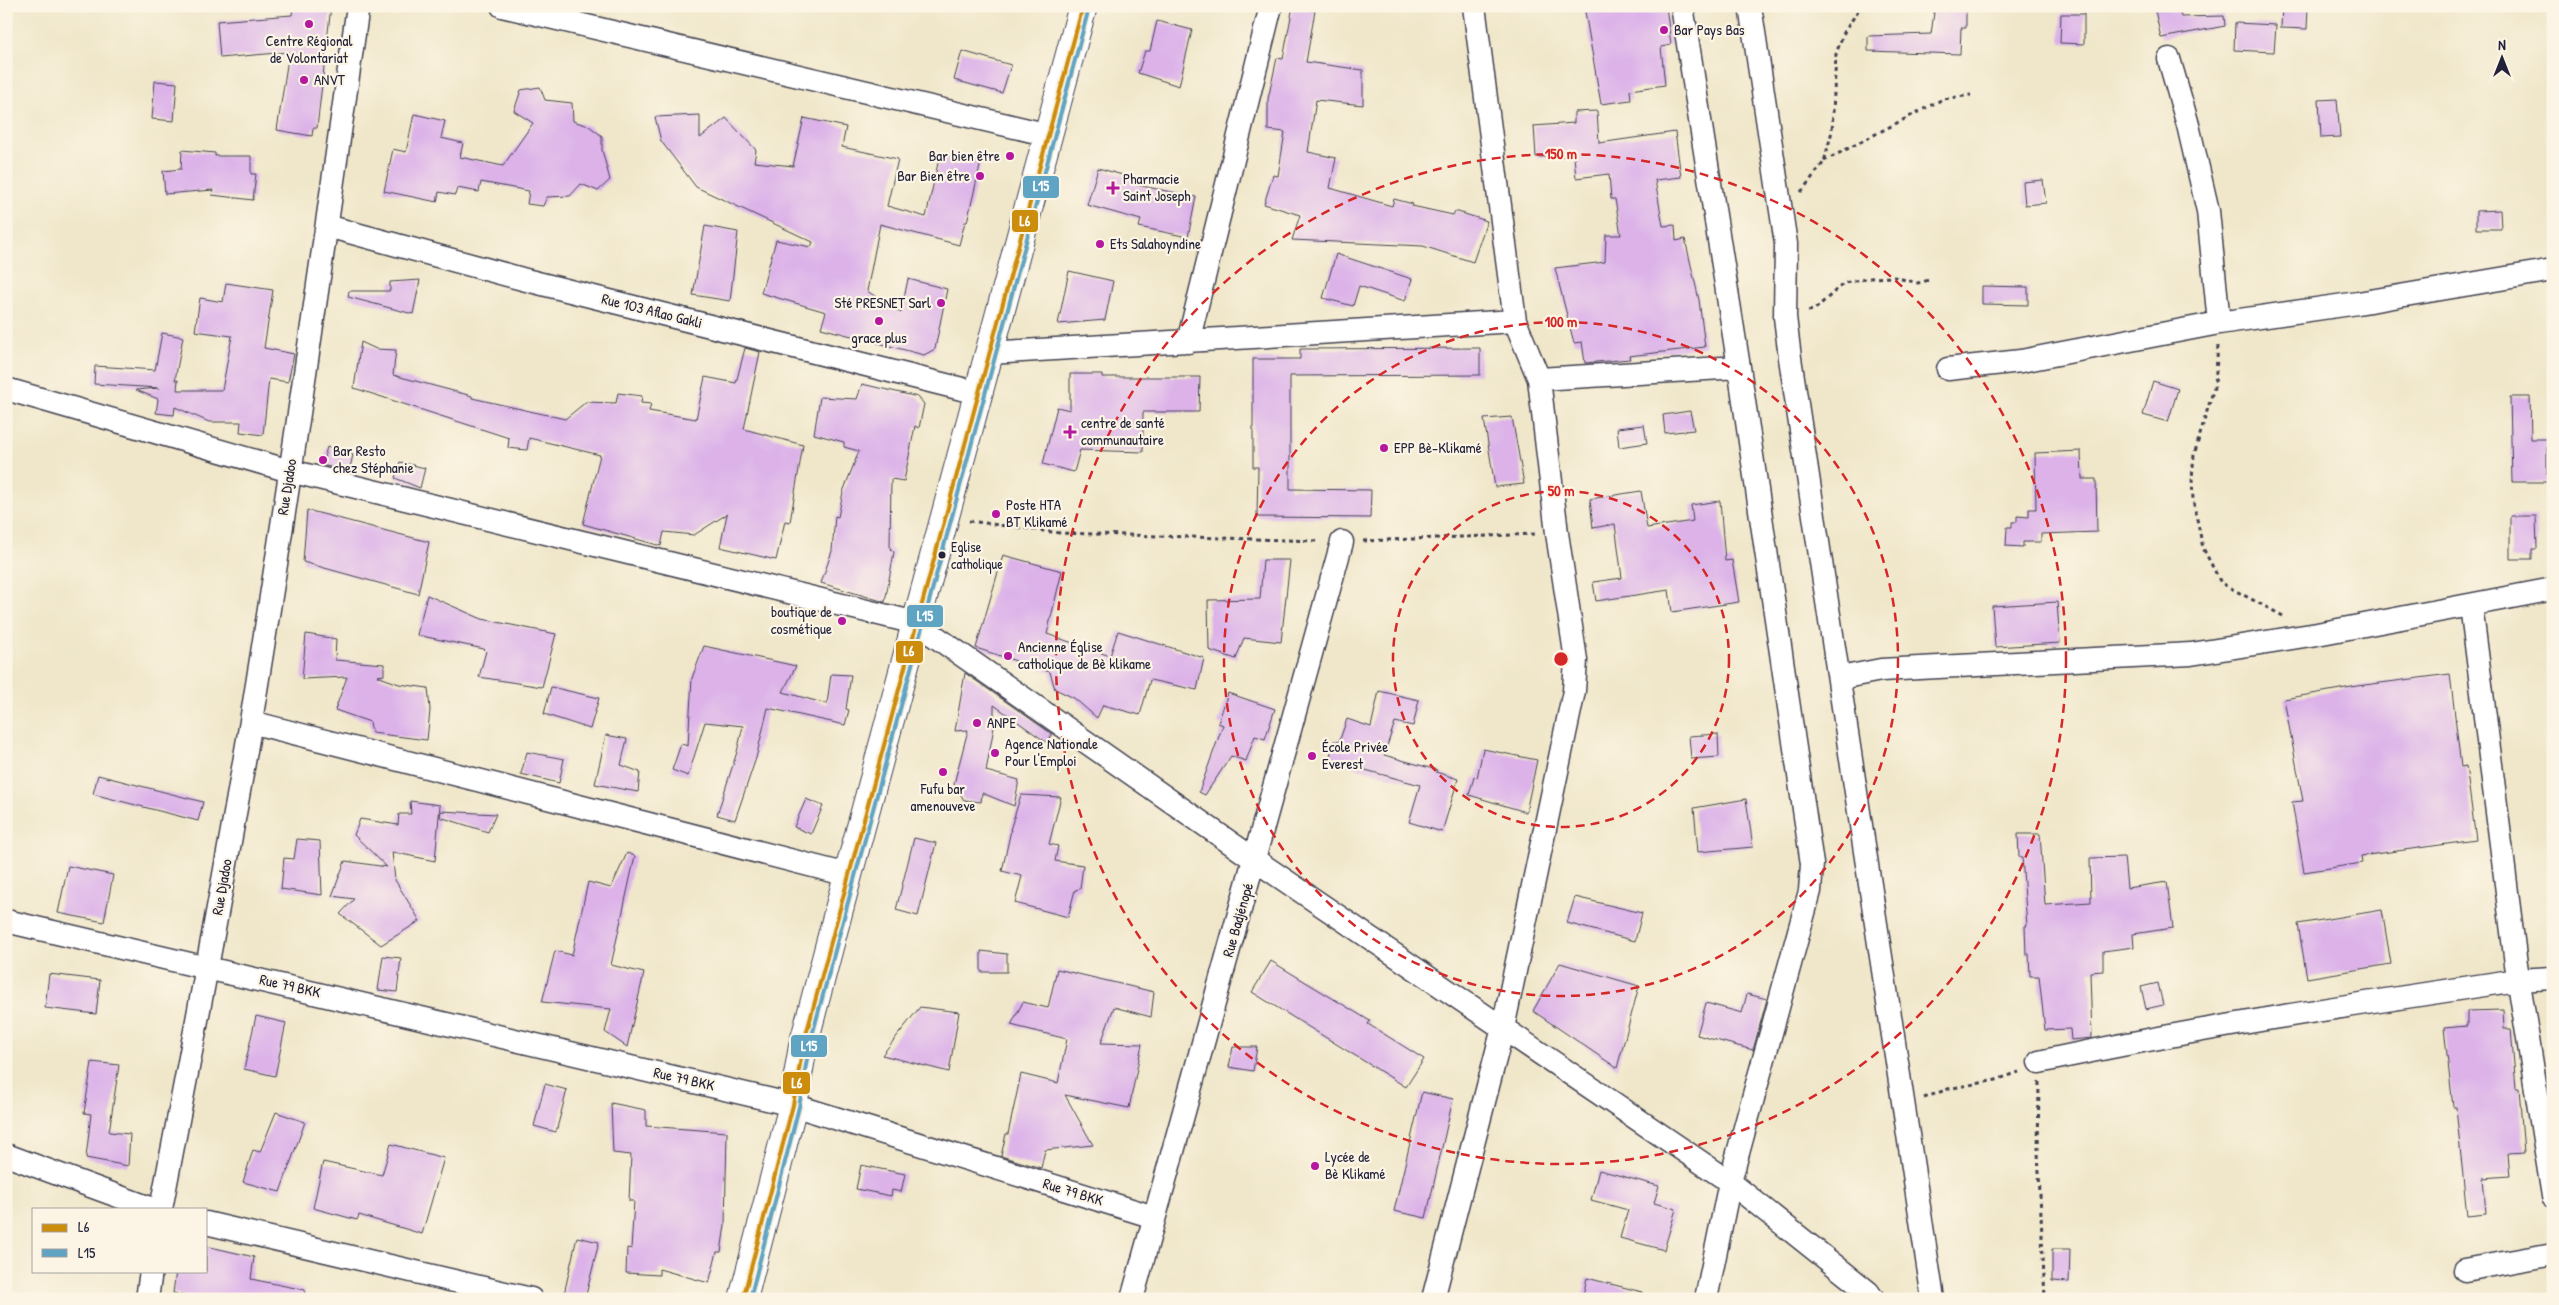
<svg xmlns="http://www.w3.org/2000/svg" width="2559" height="1305" font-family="'Patrick Hand',sans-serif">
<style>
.building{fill:#dcb2e9}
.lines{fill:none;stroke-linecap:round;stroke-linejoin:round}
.street-casing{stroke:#414050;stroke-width:25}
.primary-casing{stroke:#414050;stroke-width:30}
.path{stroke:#414050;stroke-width:3;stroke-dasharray:4 4;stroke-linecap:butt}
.street{stroke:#fff;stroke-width:22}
.primary{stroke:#fff;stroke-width:28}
.bus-1-casing{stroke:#fcf5e5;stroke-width:8}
.bus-2-casing{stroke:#fcf5e5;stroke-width:8}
.bus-1{stroke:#cc8c0c;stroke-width:4}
.bus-2{stroke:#60a4c4;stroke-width:4}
.ring{fill:none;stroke:#d62828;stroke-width:2.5;stroke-dasharray:9 6}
.poi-dot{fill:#b5179e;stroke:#fcf5e5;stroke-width:2}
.bus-dot{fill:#22223b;stroke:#fcf5e5;stroke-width:2}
.labels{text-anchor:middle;stroke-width:4.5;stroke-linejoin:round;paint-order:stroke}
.bus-label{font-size:14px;fill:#22223b;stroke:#fcf5e5;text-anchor:start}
.poi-label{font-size:15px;fill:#22223b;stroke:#fcf5e5;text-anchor:start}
.street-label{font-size:15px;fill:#22223b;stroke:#fcf5e5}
.centre{fill:#d62828;stroke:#fcf5e5;stroke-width:2.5}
.ring-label{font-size:15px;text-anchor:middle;font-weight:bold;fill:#d62828;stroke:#fcf5e5;stroke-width:4.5;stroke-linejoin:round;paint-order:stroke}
.line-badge{stroke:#fcf5e5;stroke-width:2}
.badge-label{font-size:14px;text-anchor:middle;font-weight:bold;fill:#fff}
</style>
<rect width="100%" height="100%" fill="#fcf5e5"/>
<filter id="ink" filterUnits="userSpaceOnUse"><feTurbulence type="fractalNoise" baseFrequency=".02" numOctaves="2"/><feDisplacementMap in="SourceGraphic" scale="10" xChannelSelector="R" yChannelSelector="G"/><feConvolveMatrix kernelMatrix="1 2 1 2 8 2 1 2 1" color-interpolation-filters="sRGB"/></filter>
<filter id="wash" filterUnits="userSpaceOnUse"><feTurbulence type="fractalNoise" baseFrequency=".0096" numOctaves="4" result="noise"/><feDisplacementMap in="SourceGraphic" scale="20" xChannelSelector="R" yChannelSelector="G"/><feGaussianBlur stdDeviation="1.12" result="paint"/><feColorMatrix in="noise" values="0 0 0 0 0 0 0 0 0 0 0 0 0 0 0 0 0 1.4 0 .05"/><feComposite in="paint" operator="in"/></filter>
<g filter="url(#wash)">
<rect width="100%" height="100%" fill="#f0e7ca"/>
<g id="blocks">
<!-- building -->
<path class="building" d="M293 6H331L317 128H313L312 136 277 130 289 52 220 58 217 21 292 15Z
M1293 6 1315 11 1306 62 1363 70V105L1316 100 1308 152 1336 158 1330 188 1392 206 1394 199 1413 204 1412 206 1453 215 1455 211 1487 221 1473 262 1423 246 1292 240 1300 215 1264 204 1273 175 1278 176 1285 132 1268 130V99L1277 58 1283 59Z
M1584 6H1666L1671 45 1661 47 1665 85 1630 90 1631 100 1601 104Z
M1935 6H1966V28H1961L1960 54 1868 51V36L1931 34Z
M2154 6H2179L2181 17 2224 16 2225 26 2161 38Z
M2282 6H2308L2307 29 2281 28Z
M2061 14H2084V44L2060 43Z
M1157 21 1192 30 1179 86 1138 73 1145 51H1150Z
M2235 23 2276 25 2274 52 2234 50Z
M962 51 1011 65 1002 93 954 80Z
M155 81 177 83 174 121 152 119Z
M540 87 545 100 572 103 573 121 589 126 602 136V150L610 180 598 191 581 184 570 196 547 197 543 206 527 204 529 191 481 182 479 192 457 188 455 195 439 192 437 202 384 191 393 149 406 152 414 114 445 121 441 138 463 143 460 157 503 166 533 123 514 111 521 90Z
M2337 99 2340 137 2321 138 2319 100Z
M1597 111 1599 143 1675 132 1681 177 1655 180 1663 226 1675 225 1676 241 1685 239 1699 300 1705 347 1629 356 1630 359 1585 363 1582 342 1574 343 1555 268 1605 262 1606 235H1621L1615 199H1611L1609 174 1576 178 1574 156 1536 157 1534 126 1574 123V112Z
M700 115V138L726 118 756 150 754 162 793 166 804 118 846 127 842 147 898 159 887 206 926 217 940 154 981 162 967 222H965L959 245 880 224 867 291 901 313 908 279 947 289 935 349 924 355 821 328 826 312 761 293 776 240 811 247 813 242 696 187 661 141 655 117Z
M182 150 215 153V156H251V174H256L253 200 212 195 213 190 165 194 163 171 181 169Z
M1098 168 1133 178 1132 184 1196 197 1188 237 1139 227 1141 220 1087 205Z
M2043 180 2046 203 2025 205 2023 182Z
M2500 210 2501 229H2476V211Z
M705 226 738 232 730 301 693 295Z
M1336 254 1412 279 1405 301 1359 286 1353 306 1323 298Z
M1069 271 1113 281 1105 320 1058 324Z
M420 280 413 314 348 297 349 291H390V282Z
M226 283 273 290 264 348 294 354 288 382 269 379 263 435 240 432 241 422H209L175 407 174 415 156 413 158 399 136 390 159 388 94 384 95 366 155 370 162 333 183 337 175 380H178L177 390H222L232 336 195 331 200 298 223 302Z
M1982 286 2028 287V305L1982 304Z
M361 342 376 349 396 350 393 375 472 396V398L565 419 586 402 616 403 618 393 642 396 641 403 651 404 649 411 696 419 705 377 736 383 745 348 760 352 744 429 803 445 790 522 785 521 776 560 720 547 727 514 694 535 664 532 661 546 583 524 600 455 529 438 527 450 508 448 509 438 354 388Z
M1480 348V375L1290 376V489L1371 490 1370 518 1257 517 1258 467H1253V359H1300V349Z
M1070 374H1102V377H1200L1199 412H1143V452L1080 450 1074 472 1043 464 1057 407 1070 410Z
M2153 381 2178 389 2168 422 2143 415Z
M862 384 918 397 924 404 919 428 915 426 904 481 891 479 890 548 894 552 885 602 821 583 832 551 835 516 838 517 843 492 859 451 844 447V442L814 434 820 397 857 399Z
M2510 397H2530L2531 439H2547V482H2512Z
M1690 411 1694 430 1665 433 1663 415Z
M1512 417 1524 484 1495 487 1484 419Z
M1644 425 1647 443 1619 447 1617 428Z
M327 447 353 455 349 472 322 465Z
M2081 451 2082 479H2096L2097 532 2041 534V542H2023V547L2006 546 2007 527H2012V522H2017V516L2029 517V509H2036L2035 453Z
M400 462 425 468 420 488 395 478Z
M1641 491 1647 528 1693 521 1691 505 1720 501 1725 561 1732 560 1739 602 1672 612 1669 590 1596 601 1593 582 1622 578 1615 524 1593 528 1590 499Z
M307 510 429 542 418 594 303 562Z
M2510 516H2536L2537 549H2532V559H2510Z
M1003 555 1062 571 1047 634 1110 656 1118 631 1204 658 1197 690 1150 680 1140 715 1103 705 1097 718 1074 698 1055 689 1050 672 976 648Z
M1263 560H1290L1281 642 1244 638 1236 659 1209 650 1208 600 1260 599Z
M427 595 482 619 556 634 542 687 479 677 486 651 484 649 417 635Z
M2057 602 2060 643 1995 647 1992 606Z
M306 634 336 639 335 660 384 664V675L377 676 399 684 428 688 430 710 427 740 372 733 370 722 335 710 347 677 302 679Z
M704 646 796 666 783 692 827 704 831 674 851 675 846 709 849 710 845 725 768 708 756 758 735 820 717 815 737 752 743 726 705 722 688 776 672 770 681 744 688 746 692 678Z
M965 673 1052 734 1046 742 994 705V727L986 771 1019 780 1014 806 982 793 981 802 964 800 954 784 968 730 955 731Z
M2450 674 2461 767 2466 766 2476 840 2361 856 2362 863 2304 872 2292 802 2303 801 2284 699 2357 686Z
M551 687 599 698 590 729 544 714Z
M1379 691 1419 700 1413 726 1395 722 1384 755 1437 770 1436 772 1458 779 1442 832 1409 822 1420 785 1329 760 1334 741 1339 742 1347 719 1371 727Z
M1228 693 1275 709 1265 739 1255 736 1246 761 1231 756 1205 795 1199 792 1223 725 1218 723Z
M1718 734 1719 757 1691 759 1689 736Z
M606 735 627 739 621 765 640 772 638 792 595 784Z
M1483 749 1537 760 1526 812 1469 795 1474 777 1477 778Z
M527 752 564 759 559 783 521 774Z
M98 775 203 802 198 821 93 794Z
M1021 795 1061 797 1049 844 1058 846 1055 861 1083 865 1080 889 1075 890 1068 917 1015 903 1022 876 1002 871 1011 830H1010Z
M806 799 823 806 811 834 794 827Z
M1746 799 1753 847 1698 852 1694 808Z
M410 801 440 805 435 861 392 852 395 880 420 921 381 945 340 914 354 899 332 896 345 861 387 867 354 835 360 819 398 825 399 814H411Z
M441 811 496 814 488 832 440 817Z
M2018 834H2040L2045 905 2091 902 2090 858 2124 857 2127 888 2167 882 2173 928 2133 934 2134 947 2103 951V971L2090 972 2092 1038 2071 1040 2070 1029 2045 1030 2039 976H2030L2029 954H2026L2025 926H2027L2022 857H2019Z
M914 838 936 843 918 916 896 910Z
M297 839 320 841 322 895 281 889 284 858 294 859Z
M627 853 635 856 611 965 644 973 627 1047 605 1032 611 1009 542 1002 555 951 572 955 588 882 611 888Z
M68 866 113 875 104 922 58 913Z
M1575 897 1642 913 1635 941 1567 923Z
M2382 910 2391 964 2307 978 2298 924Z
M981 951 1007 954V972H981Z
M383 956 401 958 397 992 378 990Z
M1271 961 1370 1021 1368 1024 1424 1059 1406 1087 1252 992Z
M1560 963 1639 986 1617 1068 1533 1011Z
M1057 969 1154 992 1151 1017 1114 1007 1101 1043 1142 1044 1129 1108 1065 1095 1093 1145 1045 1150 1041 1168 1001 1156 1006 1134H1008L1021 1074 1058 1083 1067 1039 1011 1025 1023 1002 1048 1008Z
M49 974 100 980 96 1014 45 1008Z
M2158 983 2163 1005 2146 1009 2141 987Z
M1747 994 1767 999 1753 1050 1697 1035 1706 1003 1742 1013Z
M920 1007 959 1012 949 1072 882 1055Z
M2503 1010 2504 1029H2511L2516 1088H2519L2524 1153 2508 1154 2510 1176 2483 1178 2486 1214 2467 1216 2456 1107H2453L2444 1028 2467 1026V1011Z
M256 1016 286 1023 275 1076 244 1069Z
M1233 1047H1257L1253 1071 1229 1067Z
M92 1062 119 1065 109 1132 130 1134 128 1166 86 1158 91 1114 84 1113Z
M545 1084 567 1090 556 1132 534 1126Z
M1422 1092 1453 1099 1426 1218 1394 1211Z
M611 1103 646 1110V1126L727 1132 725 1225 721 1252H717L709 1283 659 1269V1275L626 1273 627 1248 631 1249 634 1201H629L631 1155 613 1153Z
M276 1112 305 1122 280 1192 243 1182 253 1150 260 1152Z
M391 1144 444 1158 422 1234 359 1215 357 1220 313 1208 323 1162 382 1175Z
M861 1165 905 1174 901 1192 892 1190 891 1196 856 1189Z
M1599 1170 1659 1186 1654 1203 1676 1209 1664 1250 1620 1238 1628 1210 1591 1200Z
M577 1237 599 1242 585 1299 564 1294Z
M206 1246 254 1257 251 1279 305 1290 304 1299H196L173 1293 176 1271H206Z
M2052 1249H2070L2069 1282 2052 1281Z
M1587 1278 1642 1292 1641 1299H1582Z"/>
</g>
</g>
<g filter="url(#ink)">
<use href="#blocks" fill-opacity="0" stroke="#414050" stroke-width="1"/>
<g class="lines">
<defs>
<path id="street" d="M502 6 1049 135
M1682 6 1739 367 1812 864 1810 891 1730 1182 1706 1299
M1750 6 1786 244 1785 317 1790 358C1839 671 1884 985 1933 1299
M2169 59 2188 125 2208 211 2219 323
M327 226 526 280 978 393
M1188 342 1271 6
M989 353 1515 321
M1948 369 2021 361 2219 323 2358 303 2553 270
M1539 379 1739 367
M6 389 290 471 916 623 1255 860 1730 1182 1868 1292 1873 1299
M2471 605 2516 964 2553 1196
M1840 678 1881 670 2191 654 2317 634 2553 589
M251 722 848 875
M6 921 793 1105 1154 1217
M2039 1062C2197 1028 2357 1004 2518 980L2553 978
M6 1155 153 1209
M161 1209C192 1046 224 884 251 721 290 483 324 245 358 6
M206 1223 531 1299
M2465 1270 2553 1254
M147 1299 151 1271
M1132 1299 1342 542
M1433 1299 1503 1028 1574 691 1576 660 1557 533 1539 379 1515 321 1474 6"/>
<path id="primary" d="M743 1299 793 1105 803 1046 848 875 1083 6"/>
</defs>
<!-- street casing -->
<use href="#street" class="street-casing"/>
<!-- primary casing -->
<use href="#primary" class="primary-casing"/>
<!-- path -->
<path class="path" d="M1824 161 1943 99 1971 95
M1801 192 1824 162 1832 131 1836 54 1843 34 1861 6
M1808 311 1814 310 1844 283 1870 278 1894 277 1918 283 1929 280
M2218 346 2215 384 2194 455 2192 478 2193 500 2203 548 2221 583 2283 616
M969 521 1060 533 1319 541
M1363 541 1536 534
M2039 1082 2038 1152 2045 1299
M1924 1098 1948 1089 1996 1080 2019 1072"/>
<!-- street -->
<use href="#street" class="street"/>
<!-- primary -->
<use href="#primary" class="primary"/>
<defs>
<path id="bus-1" d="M743 1299 793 1105 803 1046 1083 6"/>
<path id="bus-2" d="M750 1299 799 1107 809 1047 1089 8"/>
</defs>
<!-- bus-1 casing -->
<use href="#bus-1" class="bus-1-casing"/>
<!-- bus-2 casing -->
<use href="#bus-2" class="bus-2-casing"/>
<!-- bus-1 -->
<use href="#bus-1" class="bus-1"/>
<!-- bus-2 -->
<use href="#bus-2" class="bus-2"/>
</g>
</g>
<!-- distance rings -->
<g class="ring">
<circle cx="1561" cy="659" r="168"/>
<circle cx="1561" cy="659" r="337"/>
<circle cx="1561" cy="659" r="505"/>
</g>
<!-- markers -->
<g class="poi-dot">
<circle cx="309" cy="24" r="5"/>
<circle cx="1664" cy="30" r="5"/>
<circle cx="304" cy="80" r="5"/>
<circle cx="1010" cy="156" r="5"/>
<circle cx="980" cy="176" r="5"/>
<path d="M1110.5 180.5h5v5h5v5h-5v5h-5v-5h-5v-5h5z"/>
<circle cx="1100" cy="244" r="5"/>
<circle cx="941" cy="303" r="5"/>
<circle cx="879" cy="321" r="5"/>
<path d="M1067.5 424.5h5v5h5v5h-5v5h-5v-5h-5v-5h5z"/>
<circle cx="1384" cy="448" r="5"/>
<circle cx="323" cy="460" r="5"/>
<circle cx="996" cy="514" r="5"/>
<circle cx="842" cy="621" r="5"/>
<circle cx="1008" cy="656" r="5"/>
<circle cx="977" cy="723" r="5"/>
<circle cx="995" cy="753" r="5"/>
<circle cx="1312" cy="756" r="5"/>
<circle cx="943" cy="772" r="5"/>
<circle cx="1315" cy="1166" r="5"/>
</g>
<circle class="bus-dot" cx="942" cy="555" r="4.5"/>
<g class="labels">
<!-- bus labels -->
<g class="bus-label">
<text x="951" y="552">Eglise<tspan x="951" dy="17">catholique</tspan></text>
</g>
<!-- poi labels -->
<g class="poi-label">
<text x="1674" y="35">Bar Pays Bas</text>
<text x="309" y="46" text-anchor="middle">Centre Régional<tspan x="309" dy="17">de Volontariat</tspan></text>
<text x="314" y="85">ANVT</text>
<text x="1000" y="161" text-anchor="end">Bar bien être</text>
<text x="970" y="181" text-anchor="end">Bar Bien être</text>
<text x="1123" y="184">Pharmacie<tspan x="1123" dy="17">Saint Joseph</tspan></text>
<text x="1110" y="249">Ets Salahoyndine</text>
<text x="931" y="308" text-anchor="end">Sté PRESNET Sarl</text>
<text x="879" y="343" text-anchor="middle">grace plus</text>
<text x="1081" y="428">centre de santé<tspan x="1081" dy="17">communautaire</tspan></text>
<text x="1394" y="453">EPP Bè-Klikamé</text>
<text x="333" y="456">Bar Resto<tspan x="333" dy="17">chez Stéphanie</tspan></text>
<text x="1006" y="510">Poste HTA<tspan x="1006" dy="17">BT Klikamé</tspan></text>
<text x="832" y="617" text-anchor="end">boutique de<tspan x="832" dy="17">cosmétique</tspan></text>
<text x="1018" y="652">Ancienne Église<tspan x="1018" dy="17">catholique de Bè klikame</tspan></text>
<text x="987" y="728">ANPE</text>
<text x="1005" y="749">Agence Nationale<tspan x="1005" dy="17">Pour l'Emploi</tspan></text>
<text x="1322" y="752">École Privée<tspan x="1322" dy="17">Everest</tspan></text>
<text x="943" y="794" text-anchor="middle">Fufu bar<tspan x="943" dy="17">amenouveve</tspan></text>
<text x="1325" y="1162">Lycée de<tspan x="1325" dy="17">Bè Klikamé</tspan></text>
</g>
<!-- street labels -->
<g class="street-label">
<text transform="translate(652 311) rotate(14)" y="5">Rue 1O3 Aflao Gakli</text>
<text transform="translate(287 487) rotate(-81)" y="5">Rue Djadoo</text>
<text transform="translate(222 887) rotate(-80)" y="5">Rue Djadoo</text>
<text transform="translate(1238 920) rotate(-74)" y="5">Rue Badjénopé</text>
<text transform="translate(290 986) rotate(13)" y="5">Rue 79 BKK</text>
<text transform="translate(684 1079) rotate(13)" y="5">Rue 79 BKK</text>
<text transform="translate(1073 1192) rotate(17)" y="5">Rue 79 BKK</text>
</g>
</g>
<circle cx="1561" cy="659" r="8" class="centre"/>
<g class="ring-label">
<text x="1561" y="159">150 m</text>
<text x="1561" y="327">100 m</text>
<text x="1561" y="496">50 m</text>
</g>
<g class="line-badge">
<rect x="1022" y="175" width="38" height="24" rx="5" fill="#60a4c4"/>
<rect x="1011" y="209" width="28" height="24" rx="5" fill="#cc8c0c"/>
<rect x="906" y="604" width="38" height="24" rx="5" fill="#60a4c4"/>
<rect x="895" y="640" width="29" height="24" rx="5" fill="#cc8c0c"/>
<rect x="790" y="1034" width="38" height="24" rx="5" fill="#60a4c4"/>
<rect x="782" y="1071" width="29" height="24" rx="5" fill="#cc8c0c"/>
</g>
<g class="badge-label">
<text x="1041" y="191">L15</text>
<text x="1025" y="226">L6</text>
<text x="925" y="621">L15</text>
<text x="909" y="656">L6</text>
<text x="809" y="1051">L15</text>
<text x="797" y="1088">L6</text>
</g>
<!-- margin -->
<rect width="2559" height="1305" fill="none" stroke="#fcf5e5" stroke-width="25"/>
<!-- legend -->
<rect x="32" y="1208" width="175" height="65" fill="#fcf5e5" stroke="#a5a1a1"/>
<rect x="42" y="1224" width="25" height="8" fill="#cc8c0c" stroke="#a5a1a1"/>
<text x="78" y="1232" font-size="15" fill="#22223b">L6</text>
<rect x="42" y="1249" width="25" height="8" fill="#60a4c4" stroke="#a5a1a1"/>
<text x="78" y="1258" font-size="15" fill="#22223b">L15</text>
<!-- north arrow -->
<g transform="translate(2502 58)" stroke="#fcf5e5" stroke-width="4" paint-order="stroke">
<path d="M0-4L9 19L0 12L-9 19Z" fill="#22223b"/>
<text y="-8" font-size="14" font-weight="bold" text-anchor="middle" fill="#22223b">N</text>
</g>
</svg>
